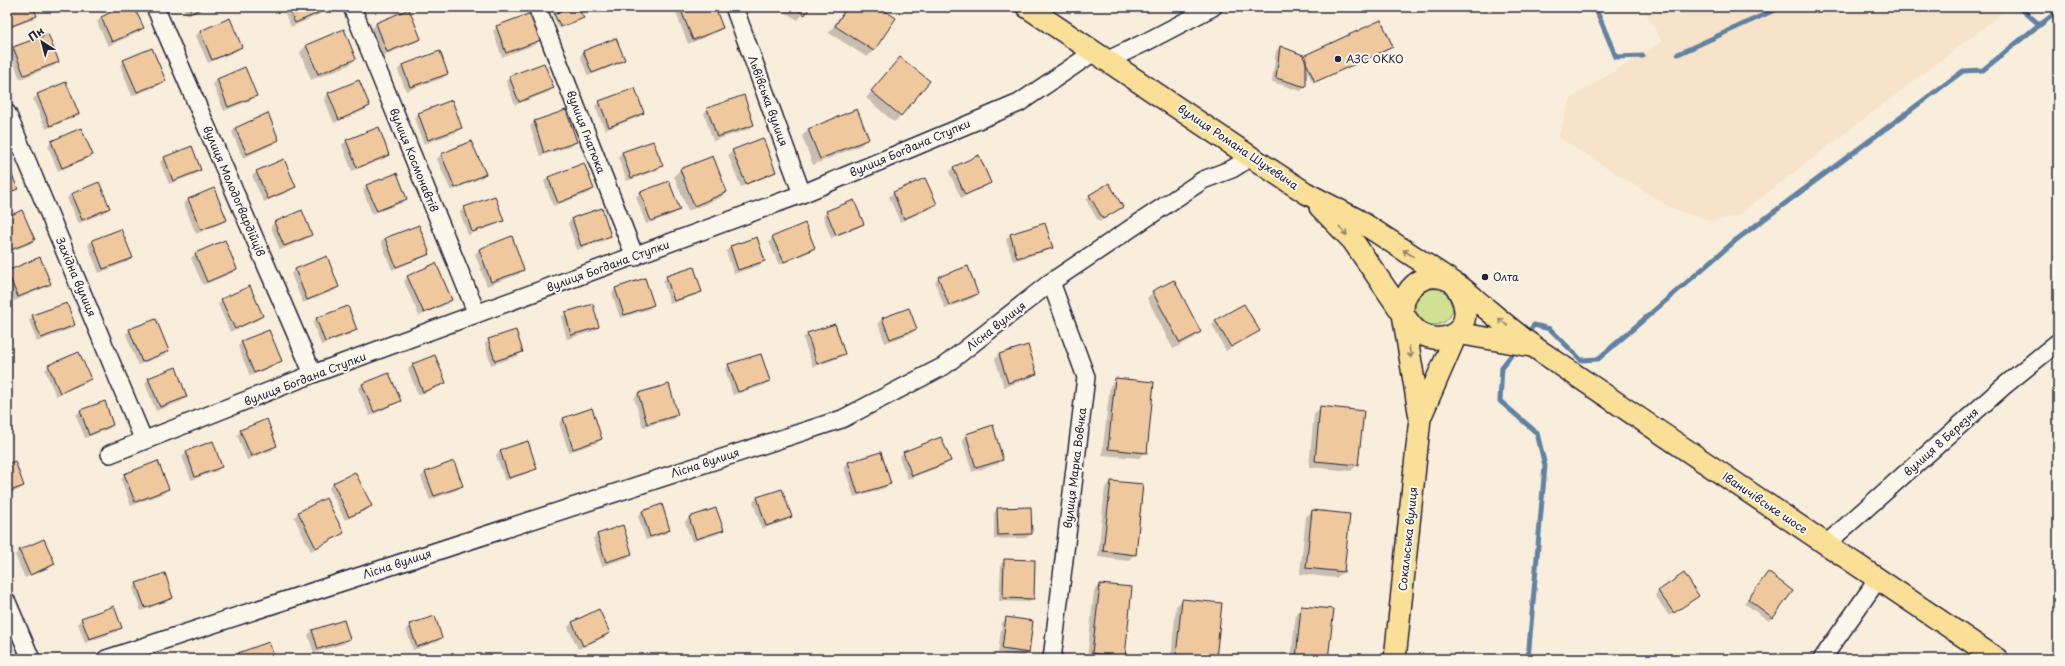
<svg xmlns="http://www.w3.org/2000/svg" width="2065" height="666" font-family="'Playpen Sans',sans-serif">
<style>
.built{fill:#f6e3c9}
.green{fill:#d2e094;stroke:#7a8168}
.shadow{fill:#0003}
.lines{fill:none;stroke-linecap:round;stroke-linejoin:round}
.stream{stroke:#6083a3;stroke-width:5}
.building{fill:#efc89e;stroke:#22223b}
.minor-casing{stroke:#22223b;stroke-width:20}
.major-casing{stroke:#22223b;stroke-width:24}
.minor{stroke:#fbf7ec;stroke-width:17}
.major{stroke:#fadf96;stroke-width:21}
.oneway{stroke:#8e8068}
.poi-dot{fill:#22223b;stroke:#fbf7ec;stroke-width:1.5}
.labels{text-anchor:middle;stroke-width:4;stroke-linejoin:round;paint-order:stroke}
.poi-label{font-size:11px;fill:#22223b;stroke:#fbf7ec;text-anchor:start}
.street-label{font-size:11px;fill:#22223b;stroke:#fbf7ec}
</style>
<rect width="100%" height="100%" fill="#f9eedc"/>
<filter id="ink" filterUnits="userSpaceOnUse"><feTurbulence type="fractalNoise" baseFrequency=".025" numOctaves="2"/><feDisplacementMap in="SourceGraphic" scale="8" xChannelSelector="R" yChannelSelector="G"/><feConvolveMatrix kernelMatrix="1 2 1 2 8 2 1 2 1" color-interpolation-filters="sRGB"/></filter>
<g filter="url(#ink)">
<!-- built -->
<path class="built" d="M1643 7H2010L1737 216 1711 221 1671 208 1558 137 1571 98 1662 42Z"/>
<!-- green -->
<path class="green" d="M1415 306a19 19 0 1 1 38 0a19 19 0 1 1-38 0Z"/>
<!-- shadow -->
<path class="shadow" d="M7 7H32L36 16 32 20 7 29Z
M124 7H133L143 28 139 32 108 46 97 22 101 18Z
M183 7H208L187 16Z
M282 7H323L324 10 320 14 291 27Z
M573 7H576L582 18 559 28 553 16Z
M685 7H713L722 28 718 32 688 44 676 13Z
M776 7H809L798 20Z
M846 7H877L894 18 873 51 867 57 829 33Z
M409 11 420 38 416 42 383 56 372 28 376 24Z
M497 27 540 40 536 44 502 57 493 31Z
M200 31 241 47 237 51 208 63 196 36Z
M306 46 355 59 349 65 311 80 300 52Z
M1280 47 1304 56 1390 48 1313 83 1305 66V87L1301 91 1272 82 1276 51Z
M14 48 58 62 54 66 20 79 10 52Z
M584 51 624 60 619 64 588 76 580 56Z
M900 58 901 116 894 122 866 98Z
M124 61 164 80 160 85 132 96 120 65Z
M402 65 447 73 443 78 406 91 398 70Z
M510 77 553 88 549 92 515 105 506 81Z
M217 80 255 95 251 100 224 111 213 84Z
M358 81 369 106 365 110 334 123 324 98 328 94Z
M38 95 77 114 73 118 46 129 33 99Z
M451 102 461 127 457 132 424 144 414 118 418 114Z
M600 102 643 113 639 117 605 130 595 106Z
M708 109 753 125 749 129 713 141 704 113Z
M856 110 868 138 861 145 813 165 802 136 808 130Z
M566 111 576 141 572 146 540 156 530 126 534 122Z
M236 128 278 140 274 144 243 158 232 132Z
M378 128 388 155 384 159 352 171 342 145 346 141Z
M52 141 92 155 87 159 58 171 48 146Z
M653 142 662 166 658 170 627 181 618 157 622 153Z
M733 151 775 171 771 175 741 187 728 155Z
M441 155 485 174 481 178 451 191 437 159Z
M978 156 990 182 986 186 961 198 949 172 953 168Z
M165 157 200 170 196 174 169 184 160 162Z
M7 165 17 189 7 195Z
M680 170 726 192 720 198 688 211 674 176Z
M257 172 294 187 290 191 264 202 252 176Z
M548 177 593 189 589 193 553 206 544 181Z
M925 179 936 204 932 208 900 222 889 197 893 193Z
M367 185 406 199 402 203 372 214 363 190Z
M214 190 226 219 222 223 196 234 184 204 188 200Z
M640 193 678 210 674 214 646 224 636 197Z
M71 194 109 208 105 212 78 224 67 198Z
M1090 196 1122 207 1099 222 1086 200Z
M494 197 502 220 498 224 468 235 460 212 464 208Z
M601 209 610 236 606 240 577 250 568 223 572 219Z
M22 212 34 239 30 244 7 253V218Z
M827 212 862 224 858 228 831 238 823 216Z
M275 222 311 235 306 239 280 250 271 227Z
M1010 235 1052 247 1047 251 1013 261 1006 239Z
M385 238 429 253 425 257 392 270 381 242Z
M773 238 814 248 810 252 779 265 769 242Z
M92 241 131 258 127 262 99 273 88 245Z
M225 241 236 269 232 273 203 285 191 258 195 254Z
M730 247 764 261 760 265 734 274 726 251Z
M479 250 523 270 519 274 487 286 475 254Z
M327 257 338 287 334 291 303 303 291 274 295 270Z
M8 272 50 283 46 287 14 301 7 284Z
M408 277 451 300 447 304 419 316 404 281Z
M667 277 701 291 697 295 670 304 663 281Z
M939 278 977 294 973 298 945 309 935 282Z
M616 289 653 305 649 309 620 318 612 293Z
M1153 292 1200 332 1194 338 1173 349 1147 298Z
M222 300 262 316 258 320 230 332 218 304Z
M909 309 916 329 912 333 885 343 878 323 882 319Z
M566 313 598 327 594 331 567 339 561 317Z
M33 316 74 325 70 329 37 342 29 320Z
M317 318 355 330 351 334 321 345 313 323Z
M1216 321 1258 331 1226 351 1212 325Z
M130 330 168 351 164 355 138 365 126 334Z
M808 334 843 354 839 358 813 367 803 338Z
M489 340 522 352 518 356 491 365 485 344Z
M242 342 281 361 277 365 250 376 238 346Z
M1027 346 1035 374 1031 378 1004 387 995 359 999 355Z
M434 356 445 382 441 386 418 395 408 369 412 365Z
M729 365 769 381 765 385 733 395 725 369Z
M49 366 89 379 85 383 56 396 45 370Z
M388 374 400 400 395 404 370 416 358 389 362 385Z
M149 379 186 397 182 401 156 411 145 383Z
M1116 379 1146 452 1139 458 1102 455 1110 386Z
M638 394 677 415 673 419 643 427 634 398Z
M104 402 112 425 108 429 85 438 76 415 80 411Z
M1321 407 1357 465 1351 471 1309 467 1314 414Z
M591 409 601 439 597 443 569 452 559 423 563 419Z
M992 427 1002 460 998 464 972 472 962 439 966 435Z
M241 431 276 446 272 450 247 460 237 435Z
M527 442 535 468 531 472 505 481 496 455 500 451Z
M186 452 221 467 217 471 191 480 182 456Z
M903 453 949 461 945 465 908 479 899 457Z
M848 463 889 483 885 488 854 497 844 467Z
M7 465 23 486 19 490 7 494Z
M425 472 462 486 457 490 430 500 421 477Z
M355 473 371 505 367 510 345 520 329 488 333 484Z
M125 475 168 489 164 493 131 506 121 479Z
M1111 482 1135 554 1128 561 1098 557 1105 488Z
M782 490 790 517 786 521 762 529 753 502 757 498Z
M325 500 342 533 338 537 311 551 294 517 298 513Z
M998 509 1031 534 1026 538 994 539V513Z
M1312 511 1343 572 1336 578 1300 574 1306 517Z
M642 512 669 530 665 534 646 540 638 516Z
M689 518 723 530 718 534 692 542 685 522Z
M597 534 631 554 627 558 602 566 593 539Z
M44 540 54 564 50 568 25 578 15 555 19 551Z
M1005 560 1033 598 1029 602 999 601 1001 564Z
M1768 573 1773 617 1769 621 1744 603Z
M137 584 172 597 168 601 141 611 133 588Z
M1100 585 1124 656 1121 659H1087L1094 591Z
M1659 591 1698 596 1669 616 1655 595Z
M1183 600 1221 604 1215 659H1171L1176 606Z
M1302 607 1327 659H1291L1296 613Z
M598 611 609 633 605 637 578 649 568 627 572 623Z
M82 618 120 627 116 632 85 643 78 623Z
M1006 619 1028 653 1024 657 998 653 1002 623Z
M410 625 441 638 437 642 413 650 406 629Z
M312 631 349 639 345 643 314 653 308 635Z
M239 654 274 659H235Z"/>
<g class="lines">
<!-- stream -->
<path class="stream" d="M1595 7 1616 57 1643 56
M2019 7 2040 25 2058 11
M1678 54 1781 7
M1526 335 1534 325 1550 329 1581 360 1598 359 1736 240 1963 71 1983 70 2040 24
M1513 353 1502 367 1500 401 1537 433 1545 466 1528 659"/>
</g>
<!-- building -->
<path class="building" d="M7 7H33L37 16 7 28Z
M122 7H134L144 28 112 42 101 17Z
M189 7H204L192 13Z
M288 7H324L325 10 295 23Z
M570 7H577L584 18 561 27 554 14Z
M682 7H715L723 28 693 40 680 8Z
M793 7H810L805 15Z
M847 7H879L896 18 874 51 835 26Z
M409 9 421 39 387 52 376 23Z
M531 13 541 40 506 53 496 26Z
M230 18 242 47 212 60 200 31Z
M1381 20 1393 47 1315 82 1303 56Z
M344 29 356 59 318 74 306 45Z
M48 34 59 62 24 75 13 47Z
M616 38 625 60 592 73 583 51Z
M1280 46 1306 56V87L1276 78Z
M152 48 166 81 137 92 123 60Z
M440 51 448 74 410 87 402 65Z
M900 57 930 81 901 116 871 91Z
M544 63 554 88 519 102 509 76Z
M245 67 257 96 228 107 217 79Z
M359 80 370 106 339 120 328 93Z
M66 82 79 114 50 126 37 94Z
M635 88 644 113 609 127 599 101Z
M744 95 754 125 717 137 707 108Z
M452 100 462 128 428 140 418 113Z
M857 109 869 139 820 159 808 129Z
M566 110 577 142 544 153 534 121Z
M268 113 279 140 247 154 235 128Z
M379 127 389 155 357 168 346 140Z
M81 128 93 155 62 168 51 141Z
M763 138 776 172 746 184 732 150Z
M471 141 486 174 455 188 441 154Z
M653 141 663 166 631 178 622 152Z
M192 146 201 170 173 181 164 157Z
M979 155 991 183 965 195 953 167Z
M713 156 727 192 694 206 680 169Z
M284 159 296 187 268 199 256 171Z
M7 163 18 189 7 193Z
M584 163 594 189 558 203 548 177Z
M397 173 407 199 377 211 366 185Z
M925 178 937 204 904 219 893 192Z
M669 181 680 210 651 221 640 192Z
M99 182 110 208 82 220 71 194Z
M1109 183 1123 207 1103 219 1089 195Z
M214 188 227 220 201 230 188 199Z
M495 196 504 221 472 232 464 207Z
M854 200 864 224 836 235 826 211Z
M602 208 611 236 581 246 572 218Z
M22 210 35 240 8 251 7 217Z
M302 210 312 235 284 246 274 222Z
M805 223 815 248 784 262 772 237Z
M1045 223 1053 248 1017 258 1010 234Z
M419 225 430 254 396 267 385 238Z
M121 229 133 258 103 269 92 240Z
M512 236 524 270 491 282 479 249Z
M757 237 765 261 738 270 730 246Z
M225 240 237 269 207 282 195 253Z
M327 256 339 287 307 300 295 269Z
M40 257 51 284 18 297 7 271Z
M436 263 452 300 424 313 407 276Z
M968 266 978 294 949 305 938 277Z
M694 267 702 292 674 301 666 276Z
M645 278 654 305 624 315 615 288Z
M1174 280 1201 332 1180 343 1152 291Z
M250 286 263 316 235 329 221 299Z
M67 303 75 325 41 338 32 315Z
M593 304 599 327 571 335 565 312Z
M1244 304 1260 331 1231 347 1215 320Z
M348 306 357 330 325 342 316 318Z
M909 308 917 329 890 339 882 318Z
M156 319 169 351 142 362 129 329Z
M835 324 845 354 817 364 807 333Z
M269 330 282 361 254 373 241 341Z
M516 330 523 352 495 361 488 339Z
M1028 345 1037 374 1008 383 999 354Z
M79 352 91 379 60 393 48 365Z
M761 354 770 381 738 392 728 364Z
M435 355 446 383 423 392 412 364Z
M176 367 187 397 160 407 148 378Z
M389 373 401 401 374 412 362 384Z
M1115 378 1154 382 1147 453 1108 449Z
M669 384 678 415 647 424 638 393Z
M105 401 113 425 89 435 80 410Z
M1320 406 1364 411 1358 465 1315 461Z
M592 408 602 439 573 449 563 418Z
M267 419 277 446 251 456 240 430Z
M993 425 1003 460 976 468 966 434Z
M941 437 951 461 912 476 903 452Z
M213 441 222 467 195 477 186 451Z
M528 441 537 469 509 478 500 450Z
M881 452 891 484 858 494 848 462Z
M15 461 24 486 7 492V464Z
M158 461 169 489 135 502 124 474Z
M454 461 463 486 434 496 425 472Z
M355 472 372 506 349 517 333 483Z
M1111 481 1143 484 1136 555 1103 551Z
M782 489 792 517 766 526 757 497Z
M326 498 344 533 316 548 298 512Z
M662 504 670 530 650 537 642 511Z
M1031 507 1032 534 998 535 997 508Z
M716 508 724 530 696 539 689 517Z
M1312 510 1350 514 1344 572 1306 568Z
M623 525 632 554 606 562 597 534Z
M44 539 55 564 30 575 19 550Z
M1004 559 1035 560 1034 599 1003 598Z
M1768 572 1793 591 1773 618 1748 599Z
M165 573 173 598 145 608 136 583Z
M1684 573 1699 596 1674 613 1658 591Z
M1100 584 1132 587 1125 657 1092 653Z
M1182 599 1222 603 1216 659 1176 656Z
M114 606 122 628 89 639 81 618Z
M1301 606 1334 609 1328 659H1296Z
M599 609 610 633 583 646 572 622Z
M435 616 442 638 417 647 409 624Z
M1006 617 1033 621 1029 653 1002 649Z
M344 620 350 639 318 649 312 630Z
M269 642 275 659H240L238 653Z
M1855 654 1863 659H1852Z"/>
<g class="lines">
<defs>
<path id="minor" d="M155 7 313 374
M352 7 477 314
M537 7 635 257
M734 7 802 194
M1108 60 1146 42 1213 7
M7 113 144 441
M1051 282 1086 377 1052 659
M110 454 313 374 802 194 1019 103 1094 52
M1826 544 2004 386 2058 342
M7 602 31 659
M106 659 842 419 944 366 1051 282 1203 180 1232 169 1251 157
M1822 659 1878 579"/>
<path id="major" d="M1027 7 1251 157 1306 193 1358 220 1453 282C1459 291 1464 299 1465 310 1467 337 1436 346 1417 331 1411 326 1407 320 1403 314 1401 292 1420 272 1443 278 1460 283 1474 299 1488 310 1507 326 1526 342 1546 355 1696 457 1847 558 1997 659
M1320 207 1353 241 1403 314 1420 418 1395 659
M1420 418 1457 333 1531 346"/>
</defs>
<!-- minor casing -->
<use href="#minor" class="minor-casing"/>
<!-- major casing -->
<use href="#major" class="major-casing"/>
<!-- minor -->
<use href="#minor" class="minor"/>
<!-- major -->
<use href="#major" class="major"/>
</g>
<!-- one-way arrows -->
<defs><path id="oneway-shaft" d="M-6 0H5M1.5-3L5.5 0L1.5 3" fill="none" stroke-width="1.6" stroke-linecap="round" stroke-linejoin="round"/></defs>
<g class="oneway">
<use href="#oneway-shaft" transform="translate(1343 231) rotate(46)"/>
<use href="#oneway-shaft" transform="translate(1408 253) rotate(-147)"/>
<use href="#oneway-shaft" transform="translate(1503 322) rotate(-141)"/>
<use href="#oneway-shaft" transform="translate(1410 352) rotate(81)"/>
</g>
</g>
<!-- markers -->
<g class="poi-dot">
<circle cx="1338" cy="59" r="4"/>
<circle cx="1485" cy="277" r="4"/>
</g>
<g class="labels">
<!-- poi labels -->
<g class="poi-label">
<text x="1346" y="63">АЗС ОККО</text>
<text x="1493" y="281">Олта</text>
</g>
<!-- street labels -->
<g class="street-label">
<text transform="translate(768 101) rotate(70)" y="4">Львівська вулиця</text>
<text transform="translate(586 132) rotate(69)" y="4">вулиця Гнатюка</text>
<text transform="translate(1238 147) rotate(34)" y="4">вулиця Романа Шухевича</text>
<text transform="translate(910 148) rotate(-23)" y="4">вулиця Богдана Ступки</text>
<text transform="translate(414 160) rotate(68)" y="4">вулиця Космонавтів</text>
<text transform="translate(234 191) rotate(67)" y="4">вулиця Молодогвардійців</text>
<text transform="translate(608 266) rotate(-20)" y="4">вулиця Богдана Ступки</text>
<text transform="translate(76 277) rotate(67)" y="4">Західна вулиця</text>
<text transform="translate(996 326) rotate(-38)" y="4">Лісна вулиця</text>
<text transform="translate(305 379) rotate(-21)" y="4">вулиця Богдана Ступки</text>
<text transform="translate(1941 442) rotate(-42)" y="4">вулиця 8 Березня</text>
<text transform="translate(705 463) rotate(-18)" y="4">Лісна вулиця</text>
<text transform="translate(1075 468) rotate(-83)" y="4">вулиця Марка Вовчка</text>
<text transform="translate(1765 503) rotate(34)" y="4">Іваничівське шосе</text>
<text transform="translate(1408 539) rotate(-84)" y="4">Сокальська вулиця</text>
<text transform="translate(397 564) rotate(-18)" y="4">Лісна вулиця</text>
</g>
</g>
<!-- margin -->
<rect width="2065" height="666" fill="none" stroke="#fbf7ec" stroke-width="24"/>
<rect x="12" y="12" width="2041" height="642" fill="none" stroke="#22223b" stroke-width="1.5" filter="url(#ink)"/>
<!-- north arrow -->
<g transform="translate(42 42) rotate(324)" stroke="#fbf7ec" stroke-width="3" paint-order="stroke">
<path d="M0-3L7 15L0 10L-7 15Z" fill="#22223b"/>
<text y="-6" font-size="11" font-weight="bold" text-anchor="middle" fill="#22223b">Пн</text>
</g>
</svg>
